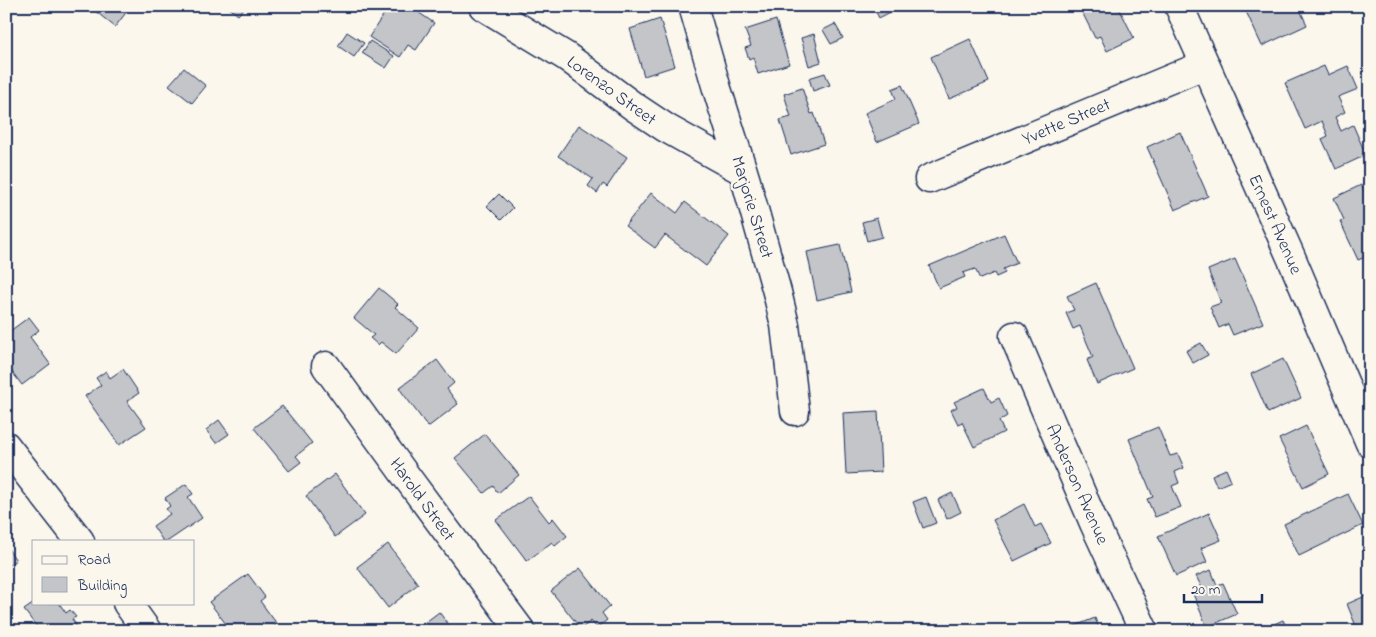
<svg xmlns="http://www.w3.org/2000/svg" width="1376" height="637" font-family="'Indie Flower',sans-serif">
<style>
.building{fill:#c3c5c9;stroke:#1b2f5e}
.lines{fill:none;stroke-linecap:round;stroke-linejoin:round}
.street-casing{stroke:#1b2f5e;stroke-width:31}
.secondary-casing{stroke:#1b2f5e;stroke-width:31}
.street{stroke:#fbf7ec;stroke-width:28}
.secondary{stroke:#fbf7ec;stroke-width:28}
.labels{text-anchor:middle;stroke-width:5;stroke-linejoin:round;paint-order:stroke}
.street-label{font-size:18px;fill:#1b2f5e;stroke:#fbf7ec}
</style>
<rect width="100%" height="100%" fill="#fbf7ec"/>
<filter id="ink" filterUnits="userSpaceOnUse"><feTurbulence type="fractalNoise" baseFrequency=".02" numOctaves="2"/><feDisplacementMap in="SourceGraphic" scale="10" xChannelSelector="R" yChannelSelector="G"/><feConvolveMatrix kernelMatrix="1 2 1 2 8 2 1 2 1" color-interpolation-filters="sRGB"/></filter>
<g filter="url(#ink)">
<!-- building -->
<path class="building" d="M89 6H131L115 27Z
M227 6H246L238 15Z
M377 6H409L434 23 416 50 408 45 400 57 369 37 384 14 376 8Z
M873 6H902L879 18Z
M1079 6H1118L1134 38 1107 51 1100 36 1095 38Z
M1245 6H1313L1301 12 1307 25 1262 46 1244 7Z
M660 19 675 66 644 76 630 29Z
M776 20 789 64 758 74 753 57 749 59 745 48 751 46 745 30Z
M835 24 843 38 831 44 823 30Z
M347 32 364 43 354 57 338 46Z
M814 34 821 62 809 66 801 38Z
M970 39 989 82 949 99 931 57Z
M370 41 394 56 386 68 362 53Z
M1324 66 1328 75 1348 66 1358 89 1338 97 1345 112 1335 117 1341 131 1353 125 1366 155 1336 169 1322 139 1328 136 1322 121 1305 129 1285 83Z
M184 68 206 86 192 103 169 85Z
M825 73 830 85 813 91 809 78Z
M902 85 919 124 877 142 865 113 896 99 892 89Z
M802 88 811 114 814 113 824 144 791 155 780 120 791 117 784 94Z
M579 125 627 157 607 187 603 184 597 193 588 186 593 179 558 156Z
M1180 132 1208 196 1175 210 1147 147Z
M1361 185 1370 204V255L1358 260 1340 221 1344 220 1334 198Z
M651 193 677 213 685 202 729 236 706 266 665 235 655 248 625 226Z
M499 194 513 208 501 220 487 206Z
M877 218 882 237 867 241 862 222Z
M1004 234 1017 263 1003 269 1005 273 996 277 994 273 980 279 975 269 963 273 965 277 939 288 929 266Z
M840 245 851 292 817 300 807 252Z
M1235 259 1263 323 1233 335 1228 324 1219 328 1210 307 1221 303 1208 270Z
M1096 283 1133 368 1097 384 1087 360 1093 357 1080 326 1073 329 1066 313 1074 310 1067 296Z
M379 288 398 304 395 307 419 328 396 354 381 342 378 345 370 338 374 335 354 318Z
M29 317 39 330 30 337 50 364 22 385 6 364V334Z
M1201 343 1208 355 1193 363 1186 351Z
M1283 359 1301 398 1268 413 1251 374Z
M437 360 454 383 447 389 458 404 428 427 399 388Z
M123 369 139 393 127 401 146 427 119 445 85 396 101 385 96 378 106 371 110 378Z
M984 388 991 402 999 398 1007 416 999 421 1004 432 974 447 962 422 958 424 951 410 957 407 954 402Z
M282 406 312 443 296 456 301 462 289 471 254 428Z
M878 411 881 472 846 474 843 413Z
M219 420 229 434 216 443 206 430Z
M1306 426 1329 474 1303 487 1279 439Z
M1158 427 1170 456 1178 454 1184 468 1175 472 1179 483 1172 486 1181 507 1155 517 1147 499 1153 497 1129 439Z
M485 434 519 475 498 493 493 486 484 493 455 458Z
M1226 469 1231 481 1217 487 1212 475Z
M335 474 365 515 335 537 306 496Z
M186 484 193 494 188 497 202 518 168 541H163L153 526 170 514 166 509 170 506 165 498Z
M952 493 961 512 947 519 938 500Z
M1348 494 1363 525 1299 556 1284 524Z
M529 496 549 522 553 518 567 536 555 546 552 542 527 561 496 520Z
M926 497 936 523 923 528 913 502Z
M1024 504 1035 527 1041 524 1051 543 1014 561 993 520Z
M1209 513 1221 540 1201 548 1207 562 1176 576 1158 536Z
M388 544 418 584 388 608 357 567Z
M6 546 16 560 6 567Z
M580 568 610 606 602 613 607 620 597 628 591 621 581 629 551 591Z
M1211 570 1217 585 1223 583 1237 614 1207 627 1193 594 1203 590 1196 576Z
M248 574 265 597 260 601 277 624 268 631H216L226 624 209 602Z
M1370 594V631H1358L1347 604Z
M34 603H59L66 613 70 610 76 617 72 619 80 631H40L24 610Z
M439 612 453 631H414Z
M1095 618 1100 631H1062Z
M1283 620 1288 631H1259Z
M627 624 633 631H618Z"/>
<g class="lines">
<defs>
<path id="street" d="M483 6 567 57 633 106 666 128 743 171
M693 6 717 89 746 181 777 292 785 325 795 411
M1179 6 1291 257 1370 443
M929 179 1204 65
M1014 336 1094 523 1144 631
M326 366 406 476 521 631"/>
<path id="secondary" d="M6 446 80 541
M127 603 147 631"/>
</defs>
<!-- street casing -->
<use href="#street" class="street-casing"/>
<!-- secondary casing -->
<use href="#secondary" class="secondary-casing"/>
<!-- street -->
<use href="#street" class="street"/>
<!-- secondary -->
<use href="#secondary" class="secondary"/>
</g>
</g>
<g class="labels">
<!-- street labels -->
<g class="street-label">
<text transform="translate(612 90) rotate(36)" y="6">Lorenzo Street</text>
<text transform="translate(1066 121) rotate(-23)" y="6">Yvette Street</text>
<text transform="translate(753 207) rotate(73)" y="6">Marjorie Street</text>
<text transform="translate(1276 224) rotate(66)" y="6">Ernest Avenue</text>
<text transform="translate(1078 484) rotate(66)" y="6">Anderson Avenue</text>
<text transform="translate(423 499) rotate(54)" y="6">Harold Street</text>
</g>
</g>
<!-- margin -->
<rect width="1376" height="637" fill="none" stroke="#fbf7ec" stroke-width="25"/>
<rect x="12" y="12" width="1351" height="612" fill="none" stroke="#1b2f5e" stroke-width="2" filter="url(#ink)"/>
<!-- legend -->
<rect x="32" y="540" width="162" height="65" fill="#fbf7ec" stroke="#a1a7b3"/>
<rect x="42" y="556" width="25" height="8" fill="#fbf7ec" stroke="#a1a7b3"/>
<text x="78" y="564" font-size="15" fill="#1b2f5e">Road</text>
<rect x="42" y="577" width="25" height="15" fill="#c3c5c9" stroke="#a1a7b3"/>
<text x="78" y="590" font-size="15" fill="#1b2f5e">Building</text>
<!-- scale -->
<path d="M1184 594v8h78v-8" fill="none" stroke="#1b2f5e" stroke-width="2.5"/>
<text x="1191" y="594" font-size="15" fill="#1b2f5e" stroke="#fbf7ec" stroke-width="4" paint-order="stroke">20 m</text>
</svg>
